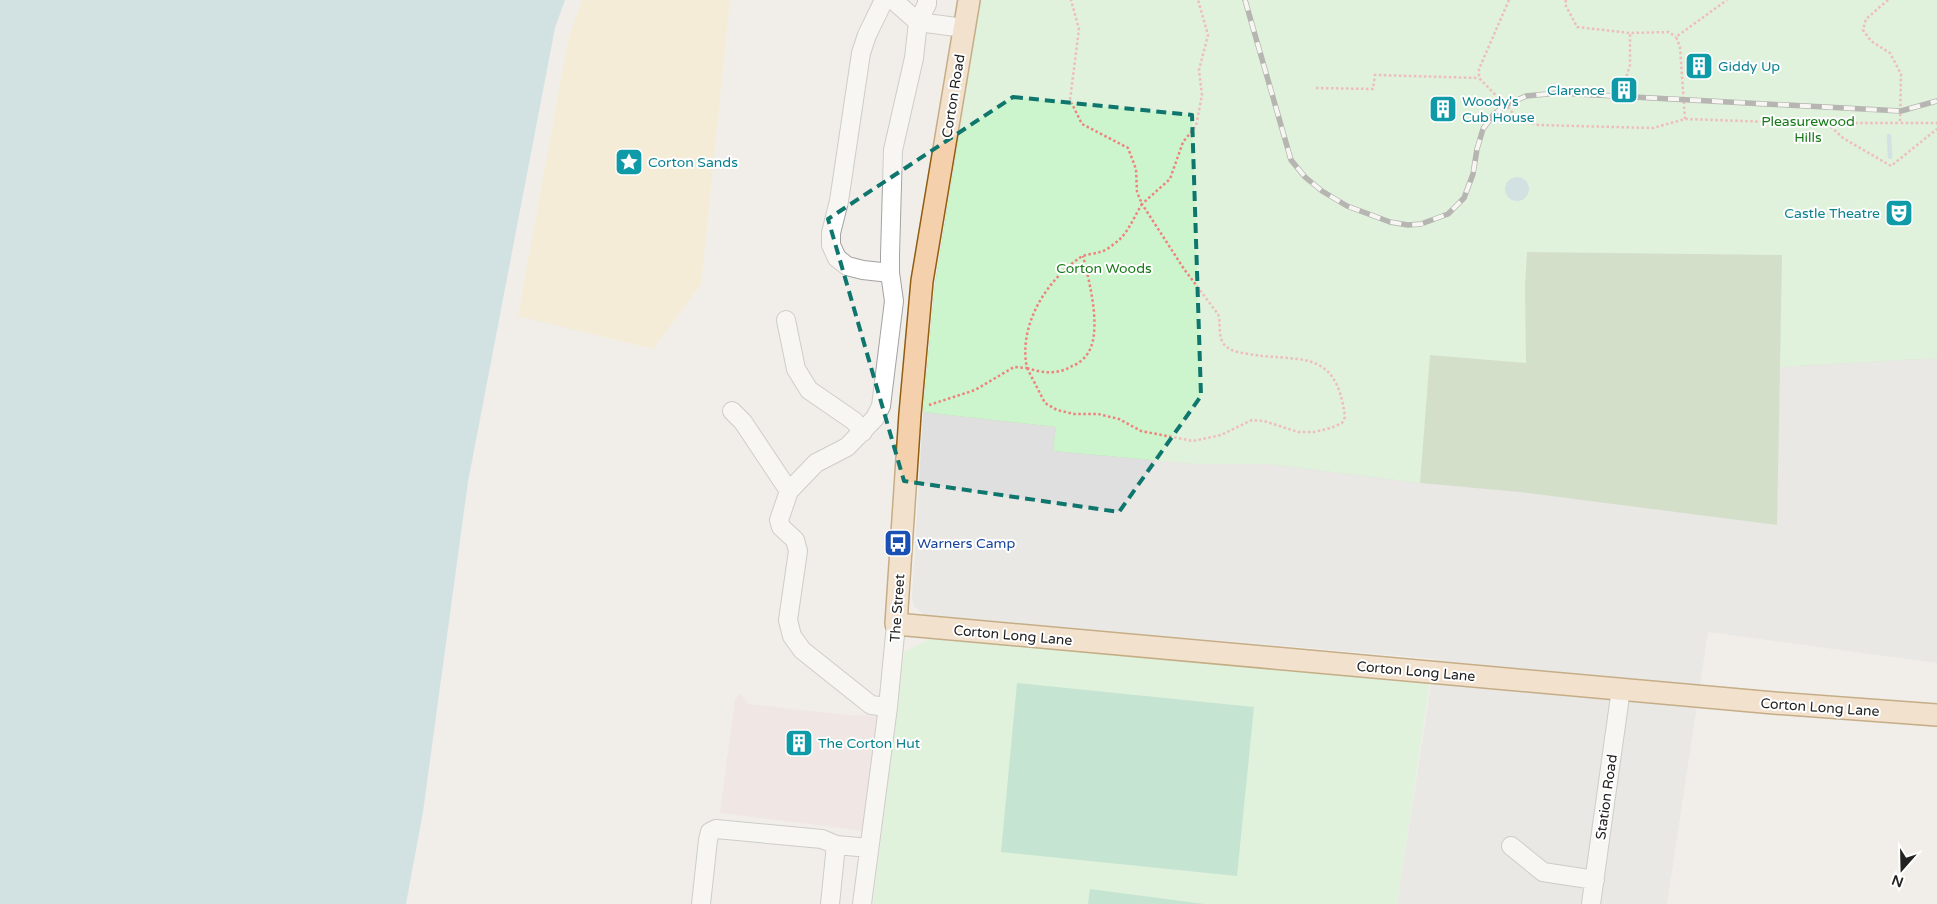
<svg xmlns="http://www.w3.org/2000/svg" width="1937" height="904" font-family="'Varela Round',sans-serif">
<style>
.residential{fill:#e0dfdf}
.commercial{fill:#f0dbdc}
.forest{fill:#b1cca2}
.sand{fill:#f9e9c0}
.park{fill:#ccf5cd}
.pitch{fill:#90d8b7}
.water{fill:#aed3da}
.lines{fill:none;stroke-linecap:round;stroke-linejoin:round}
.stream{stroke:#aed3da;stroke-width:4.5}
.minor-casing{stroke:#a3a3a3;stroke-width:20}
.major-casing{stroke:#915d0e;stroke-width:24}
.path{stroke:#ee827e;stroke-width:2.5;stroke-dasharray:2.5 2.5;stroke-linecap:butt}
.minor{stroke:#fff;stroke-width:18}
.major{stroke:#f4d0ac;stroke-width:21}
.rail-casing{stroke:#707070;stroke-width:5.5}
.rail{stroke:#fff;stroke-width:4;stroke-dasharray:11;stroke-linecap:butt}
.marked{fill:none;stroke:#0f766e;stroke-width:4;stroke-dasharray:10 6;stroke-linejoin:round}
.labels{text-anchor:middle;stroke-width:4;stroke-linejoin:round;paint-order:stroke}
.culture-label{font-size:14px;fill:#0d838f;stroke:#fff;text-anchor:start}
.street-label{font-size:14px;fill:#222;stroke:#fff}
.park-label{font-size:14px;fill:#177918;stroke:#fff}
.transit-label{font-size:14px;fill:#164399;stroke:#fff;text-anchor:start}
</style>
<rect width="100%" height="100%" fill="#f1eeea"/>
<!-- residential -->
<path class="residential" d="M1937 358V663L1708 632 1667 904H1397L1435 659 924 615 914 606 912 599 923 412 1056 427 1053 451 1196 464H1268L1780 367Z"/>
<!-- commercial -->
<path class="commercial" d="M741 693 748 704 847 715 880 716 864 831 720 813 735 699Z"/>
<!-- forest -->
<path class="forest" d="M981 0 1906 236 1937 358 1780 367 1777 525 1520 492 1420 483 1268 464H1196L1053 451 1056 427 923 412 935 284Z"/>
<!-- sand -->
<path class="sand" d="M582 0H730L701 284 653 349 518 316 568 40Z"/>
<!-- park -->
<path class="park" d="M981 0H1937V358L1780 367 1782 255 1527 252 1525 287 1526 363 1430 355 1420 483 1268 464H1196L1053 451 1056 427 923 412 935 284Z
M929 639 1430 680 1397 904H873L904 652Z"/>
<!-- pitch -->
<path class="pitch" d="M1017 683 1254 707 1237 876 1001 852Z
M1090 889 1204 904H1088Z"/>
<!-- water -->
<path class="water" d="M0 0H565L555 28 468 482 423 812 406 904H0Z
M1505 189a12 12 0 1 1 24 0a12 12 0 1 1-24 0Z"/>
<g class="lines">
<!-- stream -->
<path class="stream" d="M1889 136 1890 157"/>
<defs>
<path id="minor" d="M884 0 867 35 861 53 839 201 831 233V245L837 258 847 266 863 270 890 273
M893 0 918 22 964 28
M786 320 796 369 809 390 854 421 863 432
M732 411 743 422 789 491
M888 707 871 705 802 650 792 636 788 620 798 551 795 540 781 527 779 520 789 491 816 463 847 447 875 418 881 406 894 301 890 273V255L893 150 914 58 918 22 927 4V0
M1511 846 1543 872 1595 880
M701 904 708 840 710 832 716 829 822 839 836 845 869 848
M830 904 836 845
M862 904 888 707 896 624
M1591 904 1621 689"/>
<path id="major" d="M969 0 922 281 910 414 896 624 1774 703 1937 715"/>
</defs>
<!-- minor casing -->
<use href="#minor" class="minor-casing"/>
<!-- major casing -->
<use href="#major" class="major-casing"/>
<!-- path -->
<path class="path" d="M1509 0 1479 69V78L1519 119 1538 125 1653 128 1685 119 1801 123H1900
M1566 0 1565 4 1577 27 1630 33 1669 32 1676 37
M1888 0 1866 19 1863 30 1871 41 1890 53 1901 74 1900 123H1937
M1625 81 1630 65V33
M1316 88 1373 89 1375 75 1479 78
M1685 119 1680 47 1676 37 1727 0
M1827 123 1843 138 1891 166 1937 129
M1027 368 1045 403 1057 410 1074 414H1098L1119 419 1141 431 1193 441 1221 435 1252 420 1264 421 1298 432H1314L1331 428 1342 423 1345 417C1336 344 1297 364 1243 353 1236 352 1228 350 1223 343 1218 335 1221 323 1218 314L1184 269 1142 204 1170 179 1183 142 1196 126 1202 95 1199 70 1208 35 1198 0
M1027 368C1042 373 1058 375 1072 366 1075 365 1079 363 1082 360 1106 341 1089 281 1083 256
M929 405 975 390 1014 367 1027 368C1018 326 1046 280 1081 257 1086 254 1094 254 1100 252 1106 251 1114 244 1119 240 1129 231 1135 215 1142 204L1137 192 1136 169 1128 148 1082 124 1070 100 1079 29 1071 0"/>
<!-- minor -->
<use href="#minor" class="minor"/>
<!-- major -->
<use href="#major" class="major"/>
<defs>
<path id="rail" d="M1245 0 1291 160 1305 177 1322 191 1347 206 1390 222 1408 225 1421 224 1448 214 1464 198 1473 174 1477 149 1483 129 1494 114 1506 105 1526 96 1558 93 1901 111 1937 101"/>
</defs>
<!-- rail casing -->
<use href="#rail" class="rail-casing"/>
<!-- rail -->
<use href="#rail" class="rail"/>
</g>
<!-- marked area -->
<path d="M0 0H1937V904H0ZM1013 97 1192 115 1201 396 1119 512 904 481 828 219Z" fill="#f1eeea" fill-opacity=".55" fill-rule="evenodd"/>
<path class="marked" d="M1013 97 1192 115 1201 396 1119 512 904 481 828 219Z"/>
<!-- icons -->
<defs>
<symbol id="building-square" viewBox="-11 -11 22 22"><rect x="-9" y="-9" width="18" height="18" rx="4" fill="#0f9aa8" stroke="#fff"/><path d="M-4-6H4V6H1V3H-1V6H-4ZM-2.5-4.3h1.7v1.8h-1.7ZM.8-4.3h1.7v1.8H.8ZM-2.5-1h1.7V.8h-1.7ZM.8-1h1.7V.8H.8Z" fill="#fff"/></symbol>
<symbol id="sight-square" viewBox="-11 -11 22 22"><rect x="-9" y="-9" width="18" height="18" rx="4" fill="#0f9aa8" stroke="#fff"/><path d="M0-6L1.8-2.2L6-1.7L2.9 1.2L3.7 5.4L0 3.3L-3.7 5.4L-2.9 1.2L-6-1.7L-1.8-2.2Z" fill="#fff"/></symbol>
<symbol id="theatre-square" viewBox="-11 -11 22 22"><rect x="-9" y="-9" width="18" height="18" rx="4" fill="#0f9aa8" stroke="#fff"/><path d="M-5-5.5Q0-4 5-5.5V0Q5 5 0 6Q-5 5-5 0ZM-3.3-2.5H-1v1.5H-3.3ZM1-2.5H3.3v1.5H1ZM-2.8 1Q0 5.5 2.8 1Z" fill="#fff"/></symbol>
<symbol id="bus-square" viewBox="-11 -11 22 22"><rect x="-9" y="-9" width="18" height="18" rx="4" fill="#1a4fb4" stroke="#fff"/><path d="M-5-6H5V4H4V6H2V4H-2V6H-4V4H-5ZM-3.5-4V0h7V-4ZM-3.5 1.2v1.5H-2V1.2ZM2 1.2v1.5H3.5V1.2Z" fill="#fff"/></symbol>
</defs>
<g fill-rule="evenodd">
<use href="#building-square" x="1683" y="50" width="32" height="32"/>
<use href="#building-square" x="1608" y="74" width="32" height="32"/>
<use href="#building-square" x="1427" y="93" width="32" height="32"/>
<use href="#sight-square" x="613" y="146" width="32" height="32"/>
<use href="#theatre-square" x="1883" y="197" width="32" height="32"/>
<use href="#bus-square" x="882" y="527" width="32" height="32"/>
<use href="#building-square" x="783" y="727" width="32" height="32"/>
</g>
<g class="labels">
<!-- culture labels -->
<g class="culture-label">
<text x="1718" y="71">Giddy Up</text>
<text x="1605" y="95" text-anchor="end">Clarence</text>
<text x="1462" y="106">Woody's<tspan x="1462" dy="16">Cub House</tspan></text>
<text x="648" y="167">Corton Sands</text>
<text x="1880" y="218" text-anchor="end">Castle Theatre</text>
<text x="818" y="748">The Corton Hut</text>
</g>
<!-- street labels -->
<g class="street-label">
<text transform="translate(953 96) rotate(-81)" y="5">Corton Road</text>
<text transform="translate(897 608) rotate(-86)" y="5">The Street</text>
<text transform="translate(1013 635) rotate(5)" y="5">Corton Long Lane</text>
<text transform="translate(1416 671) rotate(5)" y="5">Corton Long Lane</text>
<text transform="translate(1820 707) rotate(4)" y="5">Corton Long Lane</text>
<text transform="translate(1606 797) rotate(-82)" y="5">Station Road</text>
</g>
<!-- park labels -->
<g class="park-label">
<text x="1808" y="126">Pleasurewood<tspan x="1808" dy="16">Hills</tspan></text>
<text x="1104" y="273">Corton Woods</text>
</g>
<!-- transit labels -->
<g class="transit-label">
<text x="917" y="548">Warners Camp</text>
</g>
</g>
<!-- north arrow -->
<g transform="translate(1902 869) rotate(200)" stroke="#ffffff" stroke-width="4" paint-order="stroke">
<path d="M0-4L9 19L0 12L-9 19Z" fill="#222222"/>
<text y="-8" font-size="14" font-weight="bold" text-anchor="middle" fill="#222222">N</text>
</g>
</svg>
